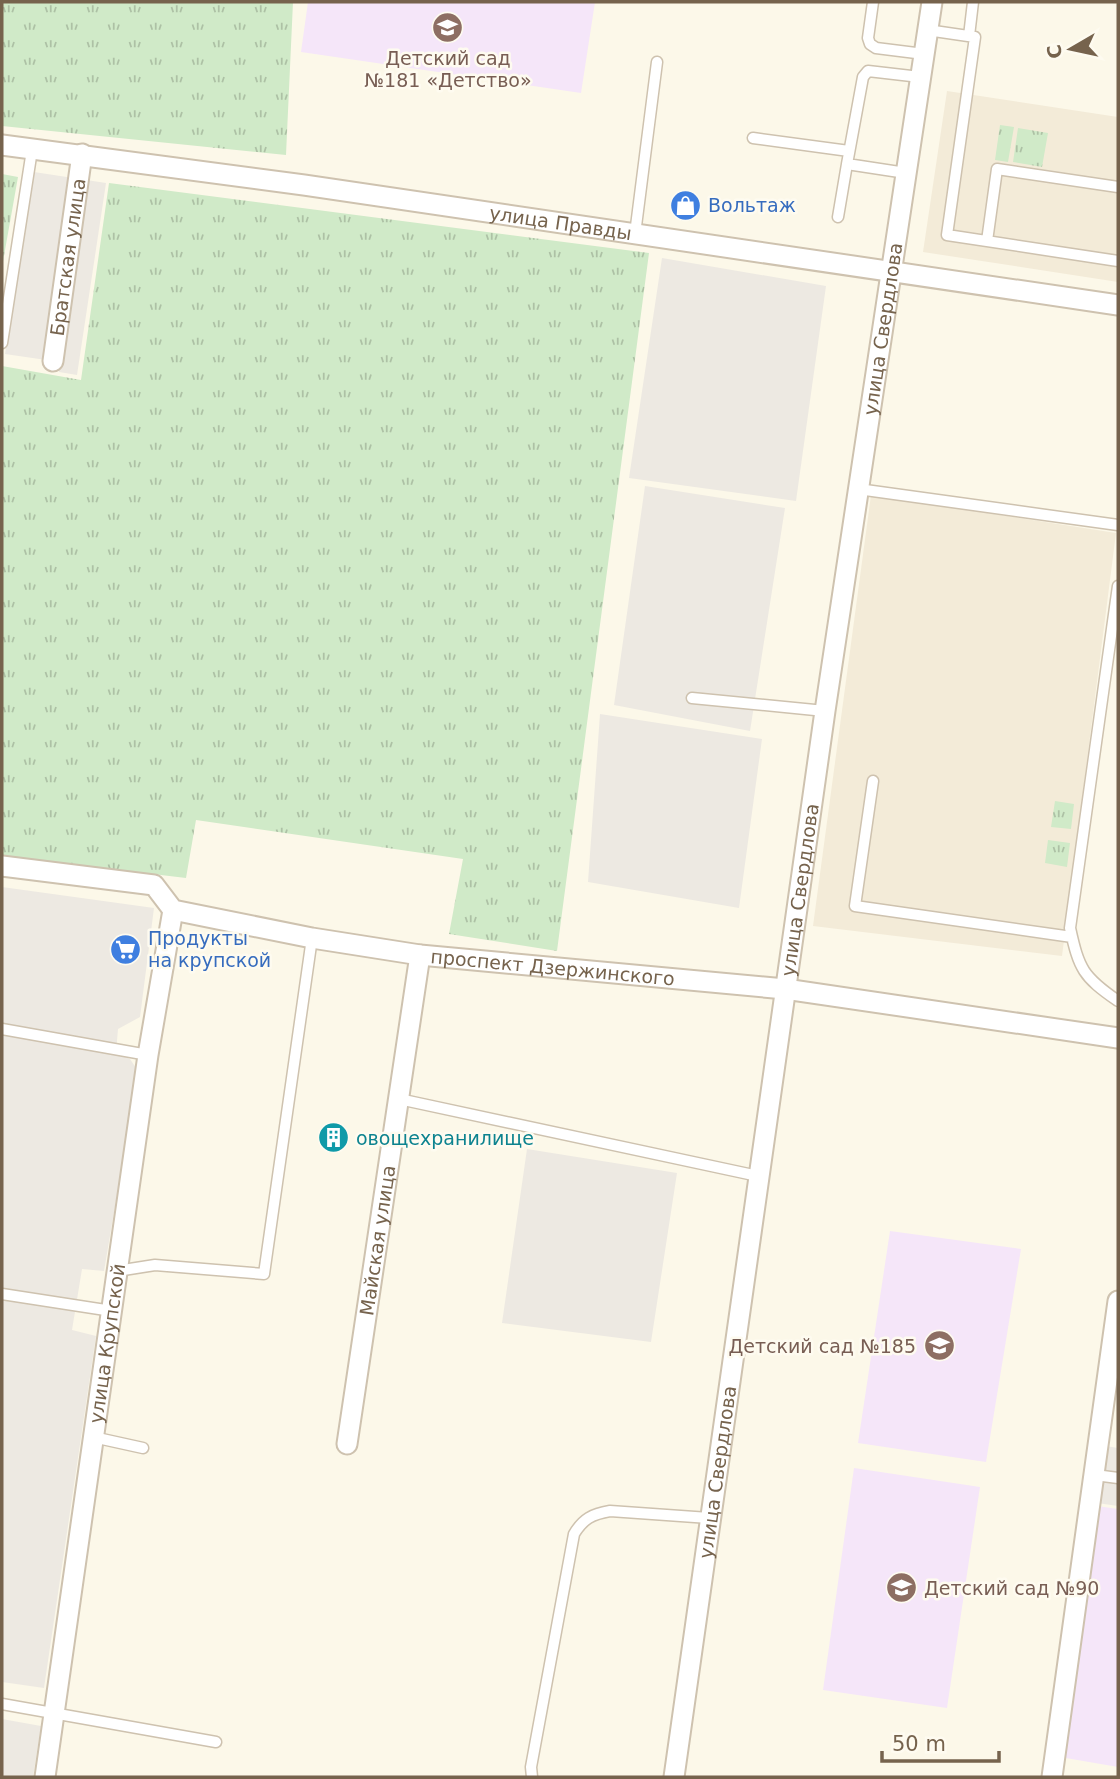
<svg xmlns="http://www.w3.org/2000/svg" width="1120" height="1779" font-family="'DejaVu Sans',sans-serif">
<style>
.residential{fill:#f3ebd8}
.industrial{fill:#ede9e2}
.education{fill:#f5e6f9}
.grass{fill:url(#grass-tufts)}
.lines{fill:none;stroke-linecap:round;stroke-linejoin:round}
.lane-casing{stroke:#cec2af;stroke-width:13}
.street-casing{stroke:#cec2af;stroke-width:23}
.lane{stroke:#fff;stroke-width:10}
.street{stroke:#fff;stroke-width:19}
.labels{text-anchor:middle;stroke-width:5;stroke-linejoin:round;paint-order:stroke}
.education-label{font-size:19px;fill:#785e54;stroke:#fefbf0}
.shop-label{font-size:19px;fill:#366cbe;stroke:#fefbf0;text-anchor:start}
.street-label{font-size:19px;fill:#76634d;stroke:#fefbf0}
.culture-label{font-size:19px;fill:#0d838f;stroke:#fefbf0;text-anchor:start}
</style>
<defs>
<pattern id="grass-tufts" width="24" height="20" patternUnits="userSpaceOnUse" patternTransform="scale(1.75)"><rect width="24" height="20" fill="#d0eac8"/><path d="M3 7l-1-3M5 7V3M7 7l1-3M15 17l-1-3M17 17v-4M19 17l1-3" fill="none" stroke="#adc1a5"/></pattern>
</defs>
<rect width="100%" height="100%" fill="#fcf8e9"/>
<!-- residential -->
<path class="residential" d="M947 91 1118 117V282L923 252Z
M871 495 1116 533 1062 956 813 926Z"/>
<!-- industrial -->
<path class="industrial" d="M34 172 106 183 77 375 59 372 60 362 5 354Z
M662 258 826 286 796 501 629 478Z
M645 486 785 508 750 731 614 705Z
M600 714 762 739 739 908 588 882Z
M2 887 154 908 140 1017 118 1029 116 1053 130 1059 138 1071 104 1271 82 1269 72 1330 96 1336 44 1688 2 1682Z
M527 1149 677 1173 651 1342 502 1323Z
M1106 1446 1118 1448V1506L1097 1503Z
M2 1719 41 1726 33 1777H2Z"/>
<!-- education -->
<path class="education" d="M308 2H595L581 93 301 52Z
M890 1231 1021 1249 986 1462 858 1443Z
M854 1468 980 1487 947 1708 823 1690Z
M1097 1506 1118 1509V1767L1060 1757Z"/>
<!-- grass -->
<path class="grass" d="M2 2H293L286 155 2 126Z
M1000 125 1014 127 1008 162 995 160Z
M1018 128 1048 133 1042 167 1013 162Z
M2 174 18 177 2 267Z
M109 183 649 253 557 951 449 934 463 859 196 820 186 878 2 856V366L81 380Z
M1055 801 1074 804 1071 829 1051 827Z
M1048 840 1070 843 1067 867 1045 863Z"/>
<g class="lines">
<defs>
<path id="lane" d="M873 2 868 38 870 44 876 48 924 54
M927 30 975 37 947 235 1118 261
M969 36 973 2
M753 138 849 151
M906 173 847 164 863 77 868 71 920 77
M838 217 847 164
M635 234 657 62
M987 241 997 169 1118 187
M2 343 32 150
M858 489 1118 525
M1118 586 1070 928C1079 969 1083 977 1118 1001
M692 698 825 711
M873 781 855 906 1072 937
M2 1029 148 1055
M399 1099 758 1176
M117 1271 155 1265 264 1274 312 938
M2 1294 112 1311
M93 1437 143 1448
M1095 1475 1118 1478
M2 1704 216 1742
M532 1777 531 1767 574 1534C583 1519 592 1514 610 1511L709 1518"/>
<g id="street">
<path id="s1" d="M2 145 304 185 1118 305"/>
<path id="s2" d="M53 361 82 154"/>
<path id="s3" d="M2 866 154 885 173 910 312 938 420 955 785 989 1118 1038"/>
<path id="s4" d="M347 1444 420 955"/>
<path id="s5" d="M45 1777 148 1055 173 910"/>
<path id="s6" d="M674 1777 825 711 932 2"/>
<path d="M1052 1777 1118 1301"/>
</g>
</defs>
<!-- lane casing -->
<use href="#lane" class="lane-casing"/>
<!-- street casing -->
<use href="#street" class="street-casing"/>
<!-- lane -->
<use href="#lane" class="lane"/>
<!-- street -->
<use href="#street" class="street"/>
</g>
<!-- icons -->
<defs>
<symbol id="school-disc" viewBox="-11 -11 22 22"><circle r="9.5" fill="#8d6e63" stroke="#fefbf0"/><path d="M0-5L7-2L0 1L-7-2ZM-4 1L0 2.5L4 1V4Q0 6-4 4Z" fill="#fff"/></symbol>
<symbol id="shop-disc" viewBox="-11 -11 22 22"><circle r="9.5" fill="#3f7fe0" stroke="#fefbf0"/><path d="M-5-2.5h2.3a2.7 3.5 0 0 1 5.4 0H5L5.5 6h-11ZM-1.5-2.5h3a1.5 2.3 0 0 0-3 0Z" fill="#fff"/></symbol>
<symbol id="supermarket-disc" viewBox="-11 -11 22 22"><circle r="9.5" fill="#3f7fe0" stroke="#fefbf0"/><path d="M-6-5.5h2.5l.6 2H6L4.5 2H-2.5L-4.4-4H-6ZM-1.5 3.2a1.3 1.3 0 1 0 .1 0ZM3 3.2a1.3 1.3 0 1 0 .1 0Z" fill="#fff"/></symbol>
<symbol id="building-disc" viewBox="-11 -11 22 22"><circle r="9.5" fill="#0f9aa8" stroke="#fefbf0"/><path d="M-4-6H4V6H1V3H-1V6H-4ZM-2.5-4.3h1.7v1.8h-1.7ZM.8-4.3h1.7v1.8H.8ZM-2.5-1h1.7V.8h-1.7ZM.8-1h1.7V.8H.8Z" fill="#fff"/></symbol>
</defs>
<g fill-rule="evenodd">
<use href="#school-disc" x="430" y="10" width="35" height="35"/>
<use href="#shop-disc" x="668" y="188" width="35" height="35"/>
<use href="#supermarket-disc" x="108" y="932" width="35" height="35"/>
<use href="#building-disc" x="316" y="1120" width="35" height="35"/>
<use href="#school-disc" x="922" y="1328" width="35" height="35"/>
<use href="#school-disc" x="884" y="1570" width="35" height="35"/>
</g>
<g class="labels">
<!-- education labels -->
<g class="education-label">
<text x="448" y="65">Детский сад<tspan x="448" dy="22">№181 «Детство»</tspan></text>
<text x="916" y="1353" text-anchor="end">Детский сад №185</text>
<text x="924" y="1595" text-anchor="start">Детский сад №90</text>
</g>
<!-- shop labels -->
<g class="shop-label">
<text x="708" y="212">Вольтаж</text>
<text x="148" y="945">Продукты<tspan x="148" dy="22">на крупской</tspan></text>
</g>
<!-- street labels -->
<g class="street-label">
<text dy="7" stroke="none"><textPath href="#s1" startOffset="564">улица Правды</textPath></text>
<text dy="7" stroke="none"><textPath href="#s2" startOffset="105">Братская улица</textPath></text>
<text dy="7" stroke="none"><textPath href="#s6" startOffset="1463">улица Свердлова</textPath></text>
<text dy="7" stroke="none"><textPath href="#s6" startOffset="896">улица Свердлова</textPath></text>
<text dy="7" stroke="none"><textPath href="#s3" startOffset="569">проспект Дзержинского</textPath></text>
<text dy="7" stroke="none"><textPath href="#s4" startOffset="206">Майская улица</textPath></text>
<text dy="7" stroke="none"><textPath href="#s5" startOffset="438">улица Крупской</textPath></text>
<text dy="7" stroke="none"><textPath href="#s6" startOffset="308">улица Свердлова</textPath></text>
</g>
<!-- culture labels -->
<g class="culture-label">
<text x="356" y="1145">овощехранилище</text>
</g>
</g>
<!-- border -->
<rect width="1120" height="1779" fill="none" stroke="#76634d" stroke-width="7"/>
<!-- north arrow -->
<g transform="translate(1071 49) rotate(261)" stroke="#fefbf0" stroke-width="5" paint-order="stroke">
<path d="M0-5L12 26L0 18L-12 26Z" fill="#76634d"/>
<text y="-10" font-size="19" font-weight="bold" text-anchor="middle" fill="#76634d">С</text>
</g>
<!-- scale -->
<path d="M882 1751v10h117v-10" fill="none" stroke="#76634d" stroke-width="3.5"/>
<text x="892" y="1751" font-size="21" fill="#76634d" stroke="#fefbf0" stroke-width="5" paint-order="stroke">50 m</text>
</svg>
